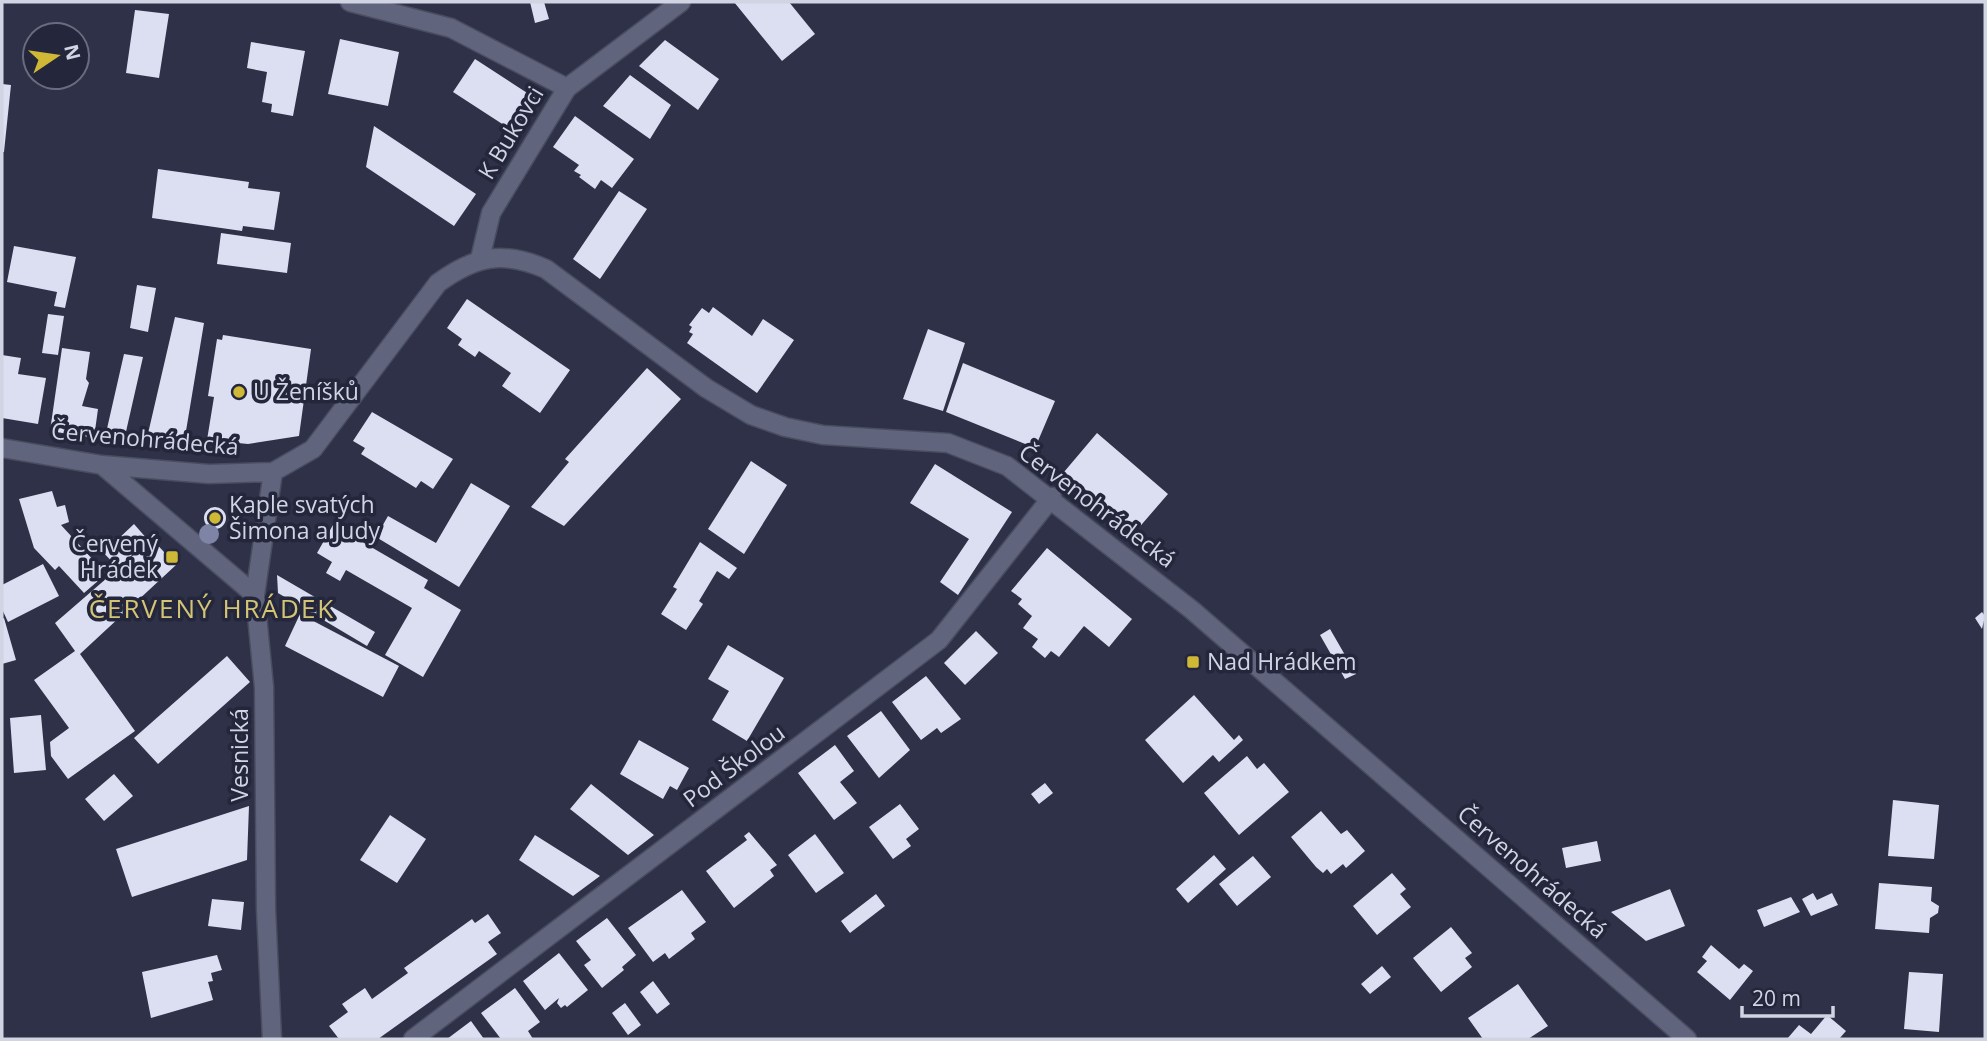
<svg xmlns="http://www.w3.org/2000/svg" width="1987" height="1041" font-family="'Open Sans',sans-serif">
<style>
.building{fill:#dcdff2}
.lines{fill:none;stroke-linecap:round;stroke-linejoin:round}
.minor-casing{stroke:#4a4d60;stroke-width:21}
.tertiary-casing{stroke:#4a4d60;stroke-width:21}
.minor{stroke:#60647d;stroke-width:18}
.tertiary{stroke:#60647d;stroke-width:18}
.tree{fill:#7e84a6}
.poi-dot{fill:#d0b837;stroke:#24273c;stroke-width:2.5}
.labels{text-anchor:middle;stroke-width:7;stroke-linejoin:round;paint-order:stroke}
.street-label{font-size:23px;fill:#d1d4e3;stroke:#24273c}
.poi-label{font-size:23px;fill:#d1d4e3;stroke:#24273c;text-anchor:start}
.quarter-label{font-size:26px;letter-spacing:2px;fill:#d3c476;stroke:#24273c}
</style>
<rect width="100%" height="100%" fill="#2e3147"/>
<!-- building -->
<path class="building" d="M530 2H544L549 19 535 23Z
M734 2H789L815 34 782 61Z
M135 10 169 14 159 78 126 73Z
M340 39 399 52 388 106 328 94Z
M665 40 719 79 698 110 639 66Z
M251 42 305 51 293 116 271 112 272 104 262 102 267 72 247 68Z
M475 59 538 100 516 133 453 92Z
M630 75 671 105 650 139 603 106Z
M2 84 11 85 4 152H2Z
M575 116 634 159 612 188 601 180 595 189 579 177 581 175 574 171 579 165 553 147Z
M374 126 476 194 454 226 366 167Z
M158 169 249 182 248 188 280 192 274 230 243 226 242 231 152 218Z
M619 191 647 209 600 279 573 259Z
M221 233 291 243 287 273 217 264Z
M14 246 76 257 65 308 54 306 57 292 7 282Z
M137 285 156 288 148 332 130 328Z
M467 299 570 370 540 413 502 386 511 373 479 351 475 357 458 345 462 339 447 328Z
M713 307 752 336 763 319 794 340 757 393 687 343 693 334 689 332 692 327 689 325 702 308 709 313Z
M48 314 64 316 58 355 42 353Z
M175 317 204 323 184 443 147 438Z
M928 329 965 343 943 411 903 399Z
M223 335 311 349 299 436 248 444 207 440 214 397 208 396 217 339 222 340Z
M62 348 90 352 86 379 89 383 82 406 98 409 94 438 50 431Z
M124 354 143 357 125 436 106 433Z
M2 355 21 358 18 374 46 378 38 424 2 418Z
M963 363 1055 401 1035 448 946 412Z
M647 368 681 399 564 526 531 507 569 462 565 459Z
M372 412 453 459 433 489 421 481 416 488 361 454 365 448 353 441Z
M1097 433 1168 494 1136 531 1064 472Z
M751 461 787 485 744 554 708 529Z
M935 464 1012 512 958 595 940 582 969 539 910 503Z
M471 483 510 506 459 587 376 537 388 516 436 543Z
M52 491 57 507 65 505 69 522 61 525 106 574 84 593 59 566 55 570 34 548 19 499Z
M204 518a11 11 0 1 1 22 0a11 11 0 1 1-22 0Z
M134 524 148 540 118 568 100 549 113 538 116 541Z
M333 525 428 580 424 588 461 610 423 677 385 655 412 608 346 570 340 581 326 573 332 562 317 553Z
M152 539 176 565 80 654 135 731 68 779 51 756 50 742 69 728 34 680 75 651 55 623Z
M700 542 737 568 729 579 717 571 699 601 703 604 686 630 661 614 677 589 673 587Z
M1047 548 1132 619 1109 647 1084 626 1059 657 1051 651 1045 658 1032 647 1038 639 1023 628 1032 616 1018 604 1022 599 1011 591Z
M43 564 59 596 8 622 2 609V585Z
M277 575 375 632 367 646 278 593Z
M1982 612 1985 616 1982 629 1975 618Z
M300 614 399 666 383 697 285 646Z
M4 618 16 660 2 664V619Z
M1330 629 1356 674 1345 679 1320 635Z
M976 631 998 653 965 685 944 663Z
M728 645 784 678 747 741 712 720 729 691 708 679Z
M227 656 250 682 158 764 134 738Z
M926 676 961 719 941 733 937 728 921 740 892 702Z
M1194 695 1234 740 1239 735 1243 740 1219 762 1213 755 1183 783 1145 740Z
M881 711 910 750 879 778 847 736Z
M41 715 46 770 14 773 10 718Z
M639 740 689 768 677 790 670 786 663 799 620 774Z
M835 745 854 771 840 782 857 803 834 820 798 773Z
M1247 756 1257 769 1264 763 1289 792 1239 835 1204 793Z
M114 774 133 796 104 821 85 799Z
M1045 783 1053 793 1039 804 1031 794Z
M591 784 654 835 628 855 570 809Z
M1893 800 1939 805 1934 859 1888 856Z
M900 804 919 829 906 839 911 846 893 859 869 827Z
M249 806 247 860 132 897 116 849Z
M1321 811 1341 834 1347 830 1365 851 1346 868 1343 864 1331 874 1327 869 1323 873 1316 867 1291 837Z
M390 815 426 839 397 883 360 860Z
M749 832 777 865 770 870 774 876 734 908 706 871 747 840 744 836Z
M815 834 844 873 816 893 788 855Z
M535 835 600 876 573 896 519 860Z
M1597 841 1601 861 1566 868 1562 848Z
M1214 855 1226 869 1188 903 1176 889Z
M1253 856 1271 877 1237 906 1219 884Z
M1392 873 1406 889 1400 894 1411 907 1377 935 1353 906Z
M1879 883 1932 887 1931 901 1939 906 1938 913 1930 918 1929 933 1875 929Z
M1670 889 1685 926 1646 941 1611 912Z
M682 890 706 922 691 933 695 939 669 959 665 953 653 962 628 928Z
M1813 893 1817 900 1832 893 1838 905 1811 916 1802 899Z
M876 894 885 906 850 933 841 921Z
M1791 897 1800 912 1764 927 1757 910Z
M212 899 244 902 241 930 208 926Z
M488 914 501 933 488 942 497 954 378 1039H339L329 1026 348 1012 342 1004 365 988 372 999 408 973 404 968 472 919 475 923Z
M607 918 636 955 622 967 624 970 602 988 584 965 591 960 576 941Z
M1451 927 1472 953 1465 958 1472 967 1441 992 1413 958Z
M1711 945 1739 969 1744 964 1753 971 1730 1000 1697 972 1707 961 1702 957Z
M559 953 588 990 567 1007 565 1005 561 1008 557 1003 559 998 545 1010 523 981Z
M217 955 222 970 211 973 213 981 208 982 213 1000 151 1018 142 972Z
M1382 966 1391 977 1370 994 1361 984Z
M1909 972 1943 974 1939 1032 1904 1029Z
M653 981 670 1004 657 1014 640 992Z
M1518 984 1548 1026 1528 1039H1483L1468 1018Z
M515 988 540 1022 528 1031 533 1039H501L481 1013Z
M625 1003 641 1025 628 1035 612 1013Z
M1827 1015 1846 1031 1839 1039H1787L1799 1025 1811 1034Z
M471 1021 484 1039H447Z"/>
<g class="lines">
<defs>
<path id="minor" d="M350 2 451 28 567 88 681 2
M413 1039 939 640 1052 497"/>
<path id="tertiary" d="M480 259 491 213 567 88
M2 448 102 465 209 474 273 472 313 449 438 283C475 256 503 250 546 269L706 388 751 415 785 427 823 435 948 443 1007 466 1192 610 1687 1039
M102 465 255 595
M272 1039 266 909 264 687 255 595 273 472"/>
</defs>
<!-- minor casing -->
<use href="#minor" class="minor-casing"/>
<!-- tertiary casing -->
<use href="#tertiary" class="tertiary-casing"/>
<!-- minor -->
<use href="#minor" class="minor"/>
<!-- tertiary -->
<use href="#tertiary" class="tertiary"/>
</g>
<!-- trees -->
<circle class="tree" cx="209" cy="534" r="10"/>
<!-- markers -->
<g class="poi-dot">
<circle cx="239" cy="392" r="7"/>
<circle cx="215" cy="518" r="7"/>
<rect x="165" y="550" width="14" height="14" rx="3.5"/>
<rect x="1186" y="655" width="14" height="14" rx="3.5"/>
</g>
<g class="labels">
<!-- street labels -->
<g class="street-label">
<text transform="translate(511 133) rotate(-59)" y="8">K Bukovci</text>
<text transform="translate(145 439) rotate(5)" y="8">Červenohrádecká</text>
<text transform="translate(1097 506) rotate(37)" y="8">Červenohrádecká</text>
<text transform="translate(240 755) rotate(-90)" y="8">Vesnická</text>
<text transform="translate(734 766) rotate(-37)" y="8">Pod Školou</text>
<text transform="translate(1532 872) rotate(41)" y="8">Červenohrádecká</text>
</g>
<!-- poi labels -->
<g class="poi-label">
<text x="253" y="400">U Ženíšků</text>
<text x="229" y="513">Kaple svatých<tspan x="229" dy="26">Šimona a Judy</tspan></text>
<text x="158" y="552" text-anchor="end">Červený<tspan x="158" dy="26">Hrádek</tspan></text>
<text x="1207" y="670">Nad Hrádkem</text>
</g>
<!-- quarter labels -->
<g class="quarter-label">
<text x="212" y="618">ČERVENÝ HRÁDEK</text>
</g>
</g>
<!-- border -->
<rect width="1987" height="1041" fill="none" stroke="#d1d4e3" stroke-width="7"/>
<!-- north arrow -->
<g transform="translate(56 56) rotate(77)"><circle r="33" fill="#24273c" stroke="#696c7f" stroke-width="2"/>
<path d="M0-5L12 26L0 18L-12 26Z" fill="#d0b837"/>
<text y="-10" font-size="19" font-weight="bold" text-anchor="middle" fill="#d1d4e3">N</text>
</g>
<!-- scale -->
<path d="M1742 1006v10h91v-10" fill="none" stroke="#d1d4e3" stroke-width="3.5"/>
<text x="1752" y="1006" font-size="21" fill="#d1d4e3" stroke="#24273c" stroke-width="5" paint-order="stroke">20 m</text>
</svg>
